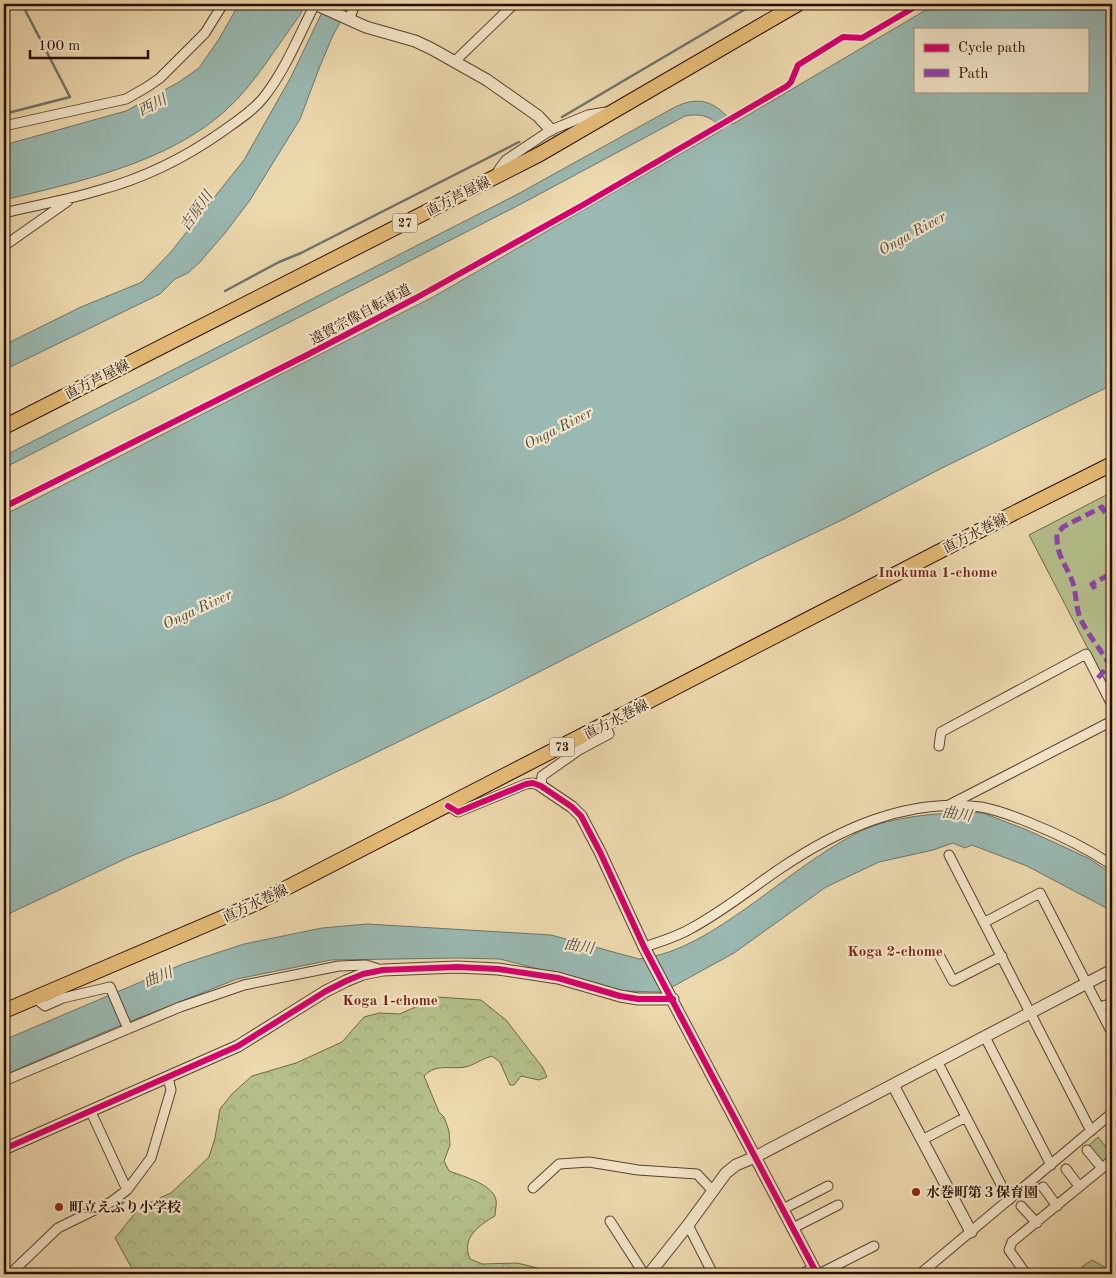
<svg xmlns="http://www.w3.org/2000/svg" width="1116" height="1278" font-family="'Old Standard TT','Noto Serif JP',serif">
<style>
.green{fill:#b5c08c;stroke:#6f6648}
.forest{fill:url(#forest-crowns);stroke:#6f6648}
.water{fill:#9ab9b2;stroke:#6d746c;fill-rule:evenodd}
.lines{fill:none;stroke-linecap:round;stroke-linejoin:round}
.stream{stroke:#6d746c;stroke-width:2.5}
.minor-casing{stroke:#5a402e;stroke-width:11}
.tertiary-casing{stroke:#5a402e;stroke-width:13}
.primary-casing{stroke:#290d03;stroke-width:16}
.minor{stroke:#f3e6ca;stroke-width:9}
.tertiary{stroke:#f3e6ca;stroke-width:11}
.primary{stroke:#e6bc77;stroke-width:14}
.quiet{stroke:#8e44ad;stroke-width:5;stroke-dasharray:10 5;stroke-linecap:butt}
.cycleway-casing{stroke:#f3e6ca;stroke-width:9}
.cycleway{stroke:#d6006c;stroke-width:6}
.poi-dot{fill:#8f2418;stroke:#f3e6ca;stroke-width:2}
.labels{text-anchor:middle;stroke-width:4.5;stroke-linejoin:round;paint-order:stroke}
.shield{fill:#f3e6ca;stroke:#664e3f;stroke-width:1}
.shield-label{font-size:12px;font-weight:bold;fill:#290d03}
.street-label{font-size:14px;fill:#290d03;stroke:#f3e6ca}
.poi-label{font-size:14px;font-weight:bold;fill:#290d03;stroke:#f3e6ca;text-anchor:start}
.water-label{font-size:15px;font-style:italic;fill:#514940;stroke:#f3e6ca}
.neighbourhood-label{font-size:15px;font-weight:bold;fill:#7a1f14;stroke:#f3e6ca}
</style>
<defs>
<pattern id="forest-crowns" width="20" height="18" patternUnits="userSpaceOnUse" patternTransform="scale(1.25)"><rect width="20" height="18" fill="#b5c08c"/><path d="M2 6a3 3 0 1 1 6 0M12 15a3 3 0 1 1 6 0" fill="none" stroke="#9ca477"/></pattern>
</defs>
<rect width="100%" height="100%" fill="#edd9ae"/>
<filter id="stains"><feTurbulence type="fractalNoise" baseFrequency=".004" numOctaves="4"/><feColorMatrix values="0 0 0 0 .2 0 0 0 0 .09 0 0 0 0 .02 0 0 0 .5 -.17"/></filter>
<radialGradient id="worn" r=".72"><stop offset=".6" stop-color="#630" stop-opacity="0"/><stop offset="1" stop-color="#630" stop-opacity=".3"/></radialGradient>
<!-- green -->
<path class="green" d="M1112 492V695L1029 535Z
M1098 1137 1112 1155 1102 1164 1087 1147Z
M1092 1260 1112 1271V1274H1088L1082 1267Z"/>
<!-- forest -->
<path class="forest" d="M437 997 481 1000 506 1020 543 1068 547 1077 539 1080 521 1076 514 1085H510L500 1062 492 1056C484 1058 477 1063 469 1066 453 1071 437 1062 424 1076L439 1112 444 1117 449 1131 450 1145 444 1161 449 1171C462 1176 493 1184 496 1200 497 1204 495 1211 495 1216 478 1226 461 1238 470 1259L482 1264 517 1263 558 1273V1274H135L115 1238 140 1207 171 1193 209 1157 215 1138 220 1109 232 1094 252 1076 296 1063 342 1042 364 1017 379 1013 400 1014Z"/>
<!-- water -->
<path class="water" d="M239 4H305L300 15C276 47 255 84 225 111 167 163 78 182 4 200V145L126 111 179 82 199 68 219 39Z
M326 4H345L340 23 333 35 320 66 300 119 250 200 225 233 200 262 188 273 175 279 160 294 4 370V345L81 307 142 282 170 253 244 160 291 77Z
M936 4H1112V385L942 468 844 519 758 560 492 696 357 762 283 797 129 857 4 916V515L433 297 722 130C713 116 700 113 685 116L521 204 4 468V456L516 195 675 107C700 95 717 102 733 124ZM915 29H1087V91H915Z
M966 812 983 813 1027 830 1090 859 1112 874V911L1027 866 972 845 965 848 953 843 933 850 879 862 826 887 734 953 672 987 660 992 623 991 500 959 458 958 331 960 237 979 121 1025 4 1075V1040L183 964 244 944 322 928 367 924 551 935 639 959C680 954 715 930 748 907 783 882 817 854 855 834 886 817 931 814 966 812Z"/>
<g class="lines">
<!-- stream -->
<path class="stream" d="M4 114 70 97 22 4
M562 117 754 4
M225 291 279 262 301 253 519 142"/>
<defs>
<path id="minor" d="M349 20 355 4
M454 62 514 4
M4 126 126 99 147 87 160 78 205 33 223 4
M495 177 500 168 506 160 551 130 588 115 606 112
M4 213C36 205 68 200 100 190 144 178 185 158 223 131 237 121 253 111 264 97 286 69 299 35 315 4
M4 246 68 201
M939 746 941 732 1086 654 1112 705
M949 805 1112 721
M448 806 458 812 526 784 533 783 541 786 542 776 579 750 609 734 605 725
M949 855 1091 1131
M985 922 1040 893 1112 1033
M644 947C660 942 676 937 690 929 722 912 749 890 778 870 837 830 907 797 981 807 997 810 1013 816 1028 822 1058 834 1085 847 1112 865
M939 955 953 981 1002 956
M35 998 45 1006 63 998 110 987 128 1029
M1099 1007 1106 1005 1112 1006
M985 1037 1051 1165
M937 1061 1009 1200
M4 1081 180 1007 244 985 339 966 366 965 382 970
M91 1112 127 1190
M922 1140 966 1117
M1087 1150 1102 1168
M1066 1169 1079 1186
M1043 1187 1057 1206
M533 1188 559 1164 589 1162 638 1170 697 1174 712 1190
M1021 1206 1037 1223
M783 1209 828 1186
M610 1221 644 1274
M688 1225 713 1274
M793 1228 838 1205
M10 1274 58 1228 111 1202 127 1190 151 1158 171 1090 168 1077
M801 1274 814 1268
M819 1274 874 1246
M920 1274 1112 1113
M1026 1274 1009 1250 1012 1242 1112 1160"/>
<path id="tertiary" d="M315 4 366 27 415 41 432 49 487 80 538 116 551 130
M541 786 572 807 581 816 600 852 644 947 817 1274
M893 1085 971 1232
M4 1149 238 1046 326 991 346 981 363 974 383 970 457 967 498 969 558 978 620 996 638 999H673
M649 1274 688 1225 726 1173 736 1165 755 1157 1112 970"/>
<path id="primary" d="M4 427 540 154 798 4
M4 1011 259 902 1016 512 1112 464"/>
</defs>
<!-- minor casing -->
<use href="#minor" class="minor-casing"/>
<!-- tertiary casing -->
<use href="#tertiary" class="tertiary-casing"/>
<!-- primary casing -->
<use href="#primary" class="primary-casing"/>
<!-- minor -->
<use href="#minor" class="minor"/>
<!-- tertiary -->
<use href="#tertiary" class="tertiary"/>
<!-- primary -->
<use href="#primary" class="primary"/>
<!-- quiet -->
<path class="quiet" d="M1112 526 1102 507 1063 527 1057 534C1056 554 1064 561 1071 578 1077 591 1075 607 1081 620 1090 638 1104 653 1112 670
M1095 589 1092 584 1112 573
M1098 678 1112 661"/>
<defs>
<path id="cycleway" d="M4 507 307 355 416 298 581 206 787 86 791 82 798 65 843 37 862 38 920 4
M448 806 458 812 526 784 533 783 541 786 572 807 581 816 600 852 644 947 817 1274
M4 1149 238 1046 326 991 346 981 363 974 383 970 457 967 498 969 558 978 620 996 638 999H673"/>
</defs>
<!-- cycleway casing -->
<use href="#cycleway" class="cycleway-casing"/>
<!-- cycleway -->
<use href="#cycleway" class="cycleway"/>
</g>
<!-- markers -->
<g class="poi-dot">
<circle cx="916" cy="1192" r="5"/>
<circle cx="59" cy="1207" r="5"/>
</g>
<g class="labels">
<!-- shield labels -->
<g class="shield">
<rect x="392.5" y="213.5" width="25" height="19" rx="4"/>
<rect x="549.5" y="737.5" width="25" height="19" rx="4"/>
</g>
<g class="shield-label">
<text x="405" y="227">27</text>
<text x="562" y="751">73</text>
</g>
<!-- street labels -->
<g class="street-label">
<text transform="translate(458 196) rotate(-27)" y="5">直方芦屋線</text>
<text transform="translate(360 314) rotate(-28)" y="5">遠賀宗像自転車道</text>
<text transform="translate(97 379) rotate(-27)" y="5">直方芦屋線</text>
<text transform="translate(975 533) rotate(-27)" y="5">直方水巻線</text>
<text transform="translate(616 719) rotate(-27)" y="5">直方水巻線</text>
<text transform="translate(255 903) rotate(-25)" y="5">直方水巻線</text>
</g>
<!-- poi labels -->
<g class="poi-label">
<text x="926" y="1197">水巻町第３保育園</text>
<text x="69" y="1212">町立えぶり小学校</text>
</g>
<!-- water labels -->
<g class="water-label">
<text transform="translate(152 105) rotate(-27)" y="5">西川</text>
<text transform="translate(196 211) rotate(-55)" y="5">吉原川</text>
<text transform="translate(912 233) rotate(-29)" y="5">Onga River</text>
<text transform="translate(558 428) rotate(-27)" y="5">Onga River</text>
<text transform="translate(197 609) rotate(-25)" y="5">Onga River</text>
<text transform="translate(957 814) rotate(8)" y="5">曲川</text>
<text transform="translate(579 946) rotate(9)" y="5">曲川</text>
<text transform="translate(158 977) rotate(-22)" y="5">曲川</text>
</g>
<!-- neighbourhood labels -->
<g class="neighbourhood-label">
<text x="938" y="577">Inokuma 1-chome</text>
<text x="895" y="956">Koga 2-chome</text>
<text x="390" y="1005">Koga 1-chome</text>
</g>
</g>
<!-- margin -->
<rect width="1116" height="1278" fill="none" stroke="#edd9ae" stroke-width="20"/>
<rect x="5" y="5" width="1106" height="1268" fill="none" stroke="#290d03" stroke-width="2.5"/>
<rect x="10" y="10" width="1096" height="1258" fill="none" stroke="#290d03"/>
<!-- legend -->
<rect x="914" y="28" width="175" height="65" fill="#f3e6ca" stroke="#a28f7a"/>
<rect x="924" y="44" width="25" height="8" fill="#d6006c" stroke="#a28f7a"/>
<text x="958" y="52" font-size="15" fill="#290d03">Cycle path</text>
<rect x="924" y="69" width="25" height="8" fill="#8e44ad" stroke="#a28f7a"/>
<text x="958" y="78" font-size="15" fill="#290d03">Path</text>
<!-- scale -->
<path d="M30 50v8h118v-8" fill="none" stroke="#290d03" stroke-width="2.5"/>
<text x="38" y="50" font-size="15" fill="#290d03" stroke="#f3e6ca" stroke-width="4" paint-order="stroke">100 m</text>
<rect width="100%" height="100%" filter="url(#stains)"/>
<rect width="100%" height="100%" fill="url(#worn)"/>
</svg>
